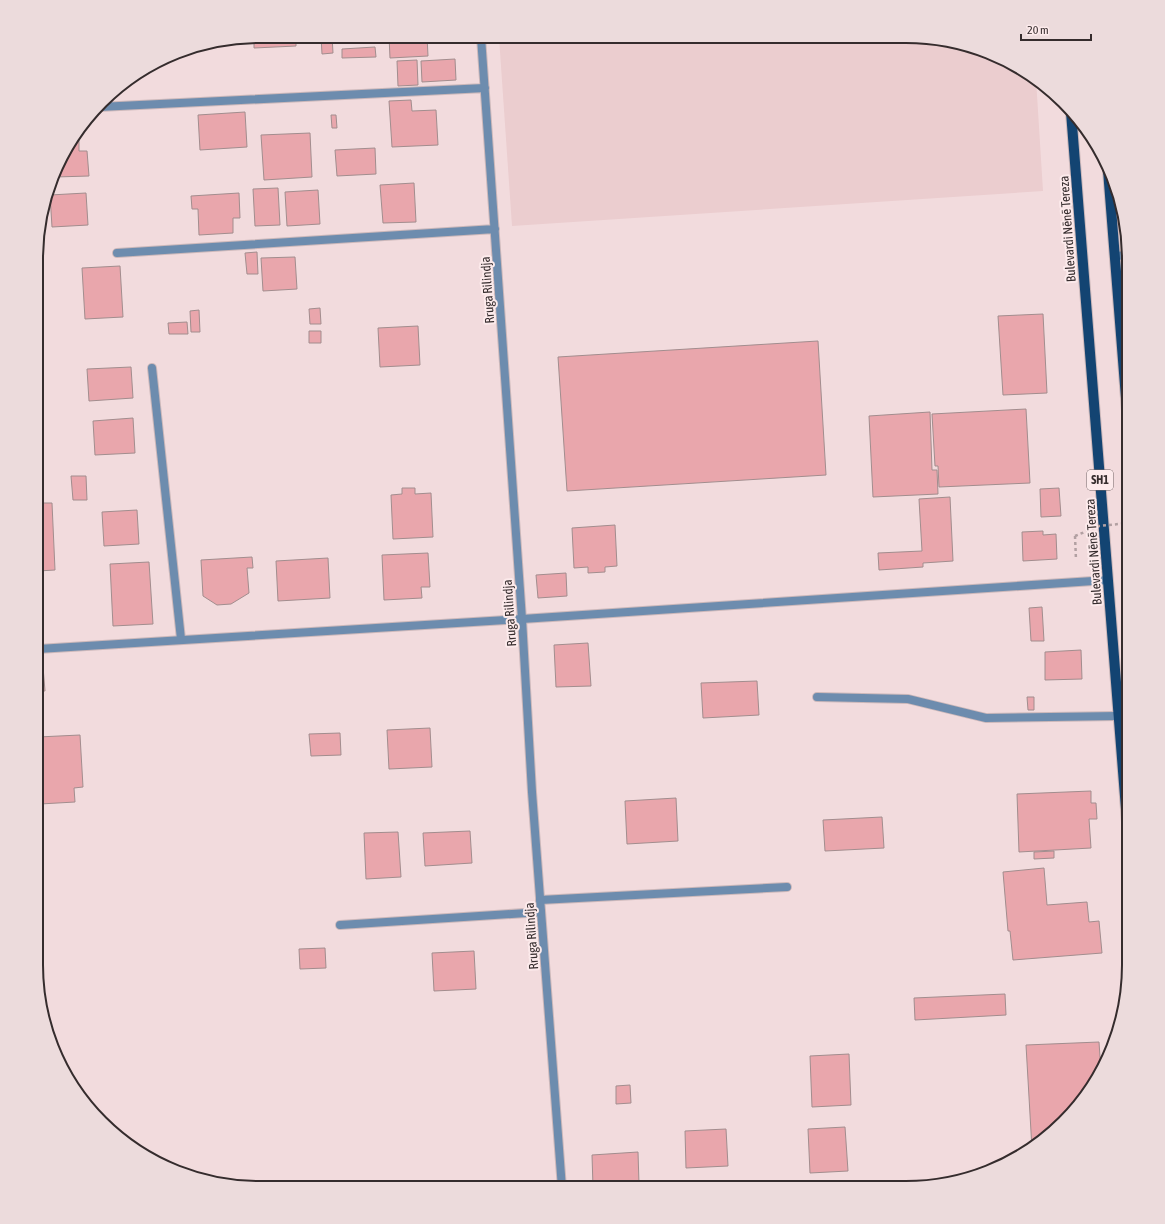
<svg xmlns="http://www.w3.org/2000/svg" width="1165" height="1224" font-family="'Asap Condensed',sans-serif">
<style>
.built{fill:#ebcdcf}
.building{fill:#e9a6ac;stroke:#a28d8e}
.lines{fill:none;stroke-linecap:round;stroke-linejoin:round}
.service-casing{stroke:#ccb8ba;stroke-width:10}
.minor-casing{stroke:#ccb8ba;stroke-width:10}
.tertiary-casing{stroke:#ccb8ba;stroke-width:10}
.primary-casing{stroke:#ccb8ba;stroke-width:12}
.path{stroke:#b2a0a2;stroke-width:2.5;stroke-dasharray:3 3;stroke-linecap:butt}
.service{stroke:#6d8cae;stroke-width:8}
.minor{stroke:#6d8cae;stroke-width:8}
.tertiary{stroke:#6d8cae;stroke-width:8}
.primary{stroke:#134472;stroke-width:10}
.path-bridge{stroke:#b2a0a2;stroke-width:2.5;stroke-dasharray:3 3;stroke-linecap:butt}
.labels{text-anchor:middle;stroke-width:4;stroke-linejoin:round;paint-order:stroke}
.shield{fill:#fceaeb;stroke:#716566;stroke-width:1}
.shield-label{font-size:12px;font-weight:bold;fill:#352c2d}
.street-label{font-size:13px;fill:#352c2d;stroke:#fceaeb}
.rim{fill:none;stroke:#352c2d;stroke-width:2}
</style>
<rect width="100%" height="100%" fill="#f2dbdd"/>
<!-- built -->
<path class="built" d="M499 37 935 38 1018 66 1036 79 1043 191 512 226Z"/>
<!-- building -->
<path class="building" d="M259 36H296V46L254 48V37Z
M321 36H332L333 53 322 54Z
M389 36H427L428 56 390 58Z
M375 47 376 57 342 58V49Z
M455 59 456 80 422 82 421 61Z
M417 60 418 85 398 86 397 61Z
M411 100 412 111 436 110 438 145 392 147 389 101Z
M245 112 247 147 200 150 198 115Z
M331 115H336L337 128H332Z
M310 133 312 177 264 180 261 135Z
M75 137H79V151H87L89 176 55 177 66 148Z
M375 148 376 174 337 176 335 150Z
M414 183 416 222 383 223 380 185Z
M278 188 280 225 255 226 253 189Z
M318 190 320 224 287 226 285 192Z
M86 193 88 225 52 227 50 195Z
M239 193 240 218H233V233L199 235 198 209H192L191 196Z
M257 252 258 274H247L245 253Z
M295 257 297 289 263 291 261 258Z
M120 266 123 317 85 319 82 268Z
M320 308 321 324H310L309 309Z
M199 310 200 332H191L190 311Z
M1043 314 1047 393 1003 395 998 316Z
M187 322 188 334H169L168 323Z
M418 326 420 365 380 367 378 328Z
M309 331H321V343H309Z
M818 341 826 475 567 491 558 357Z
M131 367 133 398 89 401 87 369Z
M1026 409 1030 483 939 487 938 466H935L932 414Z
M930 412 932 470H937L938 494 873 497 869 416Z
M133 418 135 453 95 455 93 421Z
M71 476H86L87 500H73Z
M402 488H415V494L431 493 433 537 393 539 391 495 402 494Z
M1059 488 1061 516 1041 517 1040 489Z
M950 497 953 561 923 563V567L879 570 878 553 922 551 919 499Z
M39 503H52L55 570 38 571Z
M137 510 139 544 104 546 102 512Z
M615 525 617 566 605 567V572L588 573V567L574 568 572 528Z
M1043 531V535L1056 534 1057 559 1023 561 1022 532Z
M428 553 430 587H421L422 598 384 600 382 555Z
M252 557 253 568H247L249 593 231 604 217 605 203 596 201 560Z
M328 558 330 598 278 601 276 561Z
M149 562 153 624 113 626 110 564Z
M566 573 567 596 538 598 536 575Z
M1042 607 1044 641H1031L1029 608Z
M588 643 591 686 556 687 554 645Z
M1081 650 1082 679 1045 680V652Z
M38 667H43L45 691H38Z
M757 681 759 715 703 718 701 683Z
M1027 697H1034V710H1028Z
M430 728 432 767 389 769 387 730Z
M340 733 341 755 311 756 309 734Z
M80 735 83 787 74 788 75 802 40 804 38 761V737Z
M1091 791V803H1096L1097 819H1089L1091 848 1019 852 1017 794Z
M676 798 678 841 627 844 625 801Z
M882 817 884 848 825 851 823 820Z
M470 831 472 863 425 866 423 833Z
M398 832 401 877 366 879 364 833Z
M1054 851V858L1034 859V852Z
M1044 868 1047 905 1087 902 1089 922 1099 921 1102 953 1013 960 1010 931H1008L1003 872Z
M325 948 326 968 300 969 299 949Z
M474 951 476 989 434 991 432 953Z
M1005 994 1006 1015 915 1020 914 998Z
M1099 1042 1101 1072 1099 1076 1074 1112 1032 1149 1026 1045Z
M849 1054 851 1105 812 1107 810 1056Z
M630 1085 631 1103 616 1104V1086Z
M845 1127 848 1171 810 1173 808 1129Z
M726 1129 728 1166 686 1168 685 1131Z
M638 1152 639 1184 593 1187 592 1155Z"/>
<g class="lines">
<defs>
<path id="service" d="M817 697 908 699 986 718 1118 716
M540 900 787 887
M340 925 541 912"/>
<path id="minor" d="M481 37 522 619 532 792 562 1188
M99 107 485 88
M117 253 495 229
M1115 256 1129 255
M152 368 181 639"/>
<path id="tertiary" d="M38 649 522 619 1108 580"/>
<path id="primary" d="M1071 112 1129 847
M1108 170 1129 436"/>
</defs>
<!-- service casing -->
<use href="#service" class="service-casing"/>
<!-- minor casing -->
<use href="#minor" class="minor-casing"/>
<!-- tertiary casing -->
<use href="#tertiary" class="tertiary-casing"/>
<!-- primary casing -->
<use href="#primary" class="primary-casing"/>
<!-- path -->
<path class="path" d="M1075 536 1076 560"/>
<!-- service -->
<use href="#service" class="service"/>
<!-- minor -->
<use href="#minor" class="minor"/>
<!-- tertiary -->
<use href="#tertiary" class="tertiary"/>
<!-- primary -->
<use href="#primary" class="primary"/>
<!-- path-bridge -->
<path class="path-bridge" d="M1075 536 1099 526 1129 523"/>
</g>
<g class="labels">
<!-- shield labels -->
<rect class="shield" x="1087" y="470" width="26" height="20" rx="3"/>
<g class="shield-label">
<text x="1100" y="484">SH1</text>
</g>
<!-- street labels -->
<g class="street-label">
<text transform="translate(1067 229) rotate(-94)" y="5">Bulevardi Nënë Tereza</text>
<text transform="translate(487 290) rotate(-94)" y="5">Rruga Rilindja</text>
<text transform="translate(1093 552) rotate(-94)" y="5">Bulevardi Nënë Tereza</text>
<text transform="translate(509 613) rotate(-94)" y="5">Rruga Rilindja</text>
<text transform="translate(531 936) rotate(-94)" y="5">Rruga Rilindja</text>
</g>
</g>
<!-- crop -->
<path d="M0 0H1165V1224H0ZM259 43H906A216 216 0 0 1 1122 259V965A216 216 0 0 1 906 1181H259A216 216 0 0 1 43 965V259A216 216 0 0 1 259 43Z" fill="#ecdbdc" fill-rule="evenodd"/>
<path class="rim" d="M259 43H906A216 216 0 0 1 1122 259V965A216 216 0 0 1 906 1181H259A216 216 0 0 1 43 965V259A216 216 0 0 1 259 43Z"/>
<!-- scale -->
<path d="M1021 34v6h70v-6" fill="none" stroke="#352c2d" stroke-width="2"/>
<text x="1027" y="34" font-size="12" fill="#352c2d" stroke="#fceaeb" stroke-width="3" paint-order="stroke">20 m</text>
</svg>
